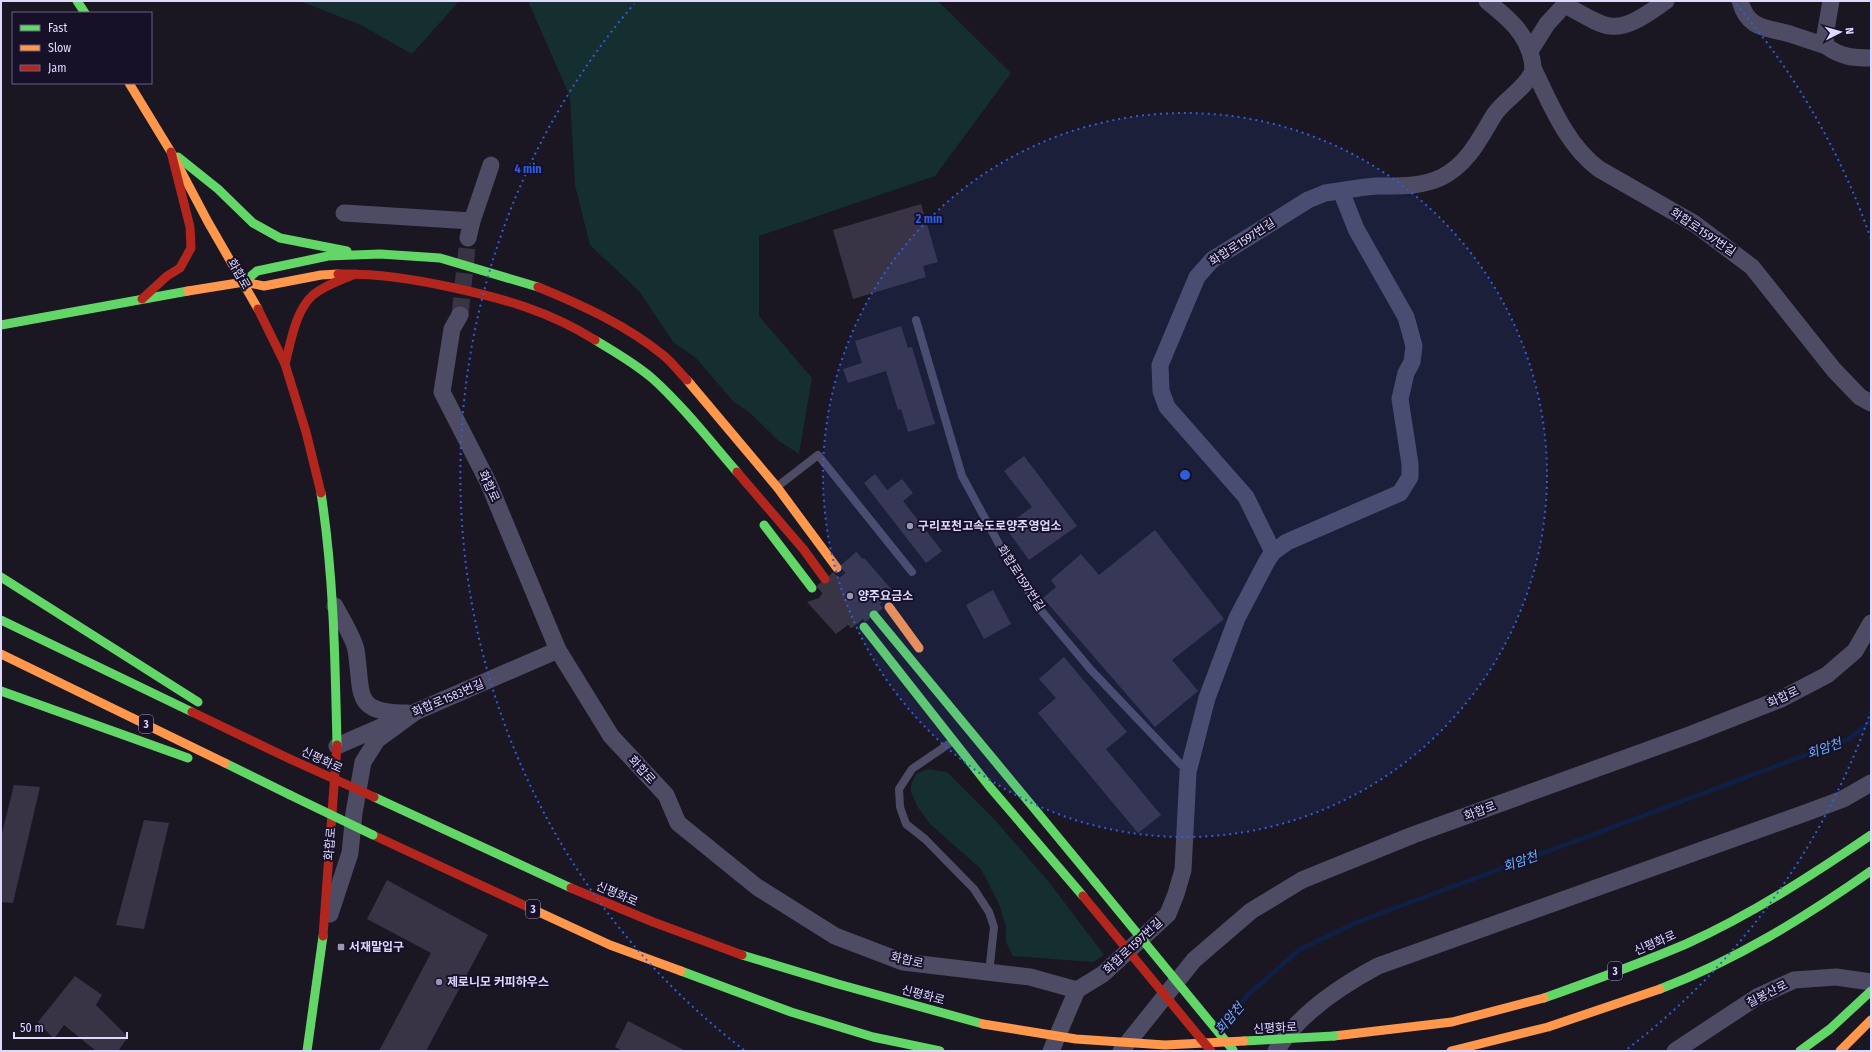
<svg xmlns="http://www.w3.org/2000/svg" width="1872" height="1052" viewBox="0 0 1872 1052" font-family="'Fira Sans Condensed','Noto Sans KR',sans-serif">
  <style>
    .green { fill: #152e30 }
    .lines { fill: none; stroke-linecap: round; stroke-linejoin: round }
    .stream { stroke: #0f2047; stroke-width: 4.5 }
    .building { fill: #383445 }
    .street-tunnel { stroke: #383444; stroke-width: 17; stroke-dasharray: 17 8; stroke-linecap: butt }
    .highway-tunnel { stroke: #383444; stroke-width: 22; stroke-dasharray: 22 11; stroke-linecap: butt }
    .lane { stroke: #4e4c64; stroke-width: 8 }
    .street { stroke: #4e4c64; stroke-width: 17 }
    .fast { stroke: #63d668; stroke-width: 9 }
    .slow { stroke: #ff974d; stroke-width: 9 }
    .jam { stroke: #b3261e; stroke-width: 9 }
    .fast-bridge { stroke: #63d668; stroke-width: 9 }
    .slow-bridge { stroke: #ff974d; stroke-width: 9 }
    .jam-bridge { stroke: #b3261e; stroke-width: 9 }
    .ring { fill: none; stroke: #305cdc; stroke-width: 2; stroke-dasharray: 2 4 }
    .poi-dot { fill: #9a95b1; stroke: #161129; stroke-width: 1.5 }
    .labels { text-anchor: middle; stroke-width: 4; stroke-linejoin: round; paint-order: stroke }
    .shield { fill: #161129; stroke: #a39dbe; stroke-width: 1 }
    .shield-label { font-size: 11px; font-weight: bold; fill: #dfd9fe }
    .street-label { font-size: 12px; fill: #dfd9fe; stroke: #161129 }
    .poi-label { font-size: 12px; font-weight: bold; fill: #dfd9fe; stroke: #161129; text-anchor: start }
    .water-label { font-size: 13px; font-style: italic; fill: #69b2fc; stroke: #161129 }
    .centre { fill: #305cdc; stroke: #161129; stroke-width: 2 }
    .ring-label { font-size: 12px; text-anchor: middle; font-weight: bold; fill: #305cdc; stroke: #161129; stroke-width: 4; stroke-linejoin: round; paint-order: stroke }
  </style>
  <rect width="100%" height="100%" fill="#1a1723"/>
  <!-- green -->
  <g class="green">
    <polygon points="300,1 459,1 412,54 361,25"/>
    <polygon points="528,1 938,1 1011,73 935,176 759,236 759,316 812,378 799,454 779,441 750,413 733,401 696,358 674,343 639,291 590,245 575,185 570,97"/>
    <polygon points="928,769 947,772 995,820 1049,882 1104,955 1093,962 1013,956 1006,942 1006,927 999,904 981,869 930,824 917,806 911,792 911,785 916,774"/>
  </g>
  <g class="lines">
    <!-- stream -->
    <polyline class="stream" points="1222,1027 1249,994 1299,950 1355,923 1849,739 1871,721"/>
  </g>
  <!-- building -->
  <g class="building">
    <polygon points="921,204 938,262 923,266 926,277 853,299 833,230"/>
    <polygon points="901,326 908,348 912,347 935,424 908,432 901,409 898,410 886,371 848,383 843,369 862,363 855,341"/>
    <polygon points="1024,456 1077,526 1029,560 1005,527 1032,507 1004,471"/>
    <polygon points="875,474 887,490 902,479 913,493 903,501 942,551 926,563 864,483"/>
    <polygon points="1155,530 1224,619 1172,660 1198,691 1155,727 1043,598 1056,587 1051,580 1081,554 1099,575"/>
    <polygon points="864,558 893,591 881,597 877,603 866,605 862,614 836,634 807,602 819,598 824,591 833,589 837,580 845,578 849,569"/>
    <polygon points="993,590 1011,624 984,639 966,605"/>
    <polygon points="1064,657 1127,732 1106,749 1161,815 1138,833 1038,713 1056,698 1039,679"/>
    <polygon points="14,785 40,787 13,903 1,902 1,837"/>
    <polygon points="144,820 169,823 144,929 116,925"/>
    <polygon points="387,880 488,935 426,1051 379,1051 431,953 367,919"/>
    <polygon points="75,976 102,995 96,1005 128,1037 118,1051 96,1051 64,1025 54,1039 38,1022"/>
    <polygon points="628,1021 686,1051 623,1051 615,1047"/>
  </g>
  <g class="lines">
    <!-- street-tunnel -->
    <polyline class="street-tunnel" points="460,315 468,238"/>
    <!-- highway-tunnel -->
    <g class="highway-tunnel">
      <polyline points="848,559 889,607"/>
      <polyline points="843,575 874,615"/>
      <polyline points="825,579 864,627"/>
    </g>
    <!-- lane -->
    <g class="lane">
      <polyline points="916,320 962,476 1006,557 1039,608 1091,670 1188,772"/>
      <polyline points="778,486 818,455 912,572"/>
      <polyline points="953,741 912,769 899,789 900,807 906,824 925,839 974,889 989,912 994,927 989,973"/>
    </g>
    <!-- street -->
    <g class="street">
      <path d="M1740,1c8,29 26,26 50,33 12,4 24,8 36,12"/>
      <path d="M1831,1l-6,34 1,11c15,11 27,12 45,12"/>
      <path d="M1565,5c12,6 33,20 45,21 19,3 41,-15 56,-25"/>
      <polyline points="1530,51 1547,24 1568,1"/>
      <path d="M1533,68c18,37 33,76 66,101l96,55 57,43 82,103 26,27 11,6"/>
      <polyline points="344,213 472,221"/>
      <polyline points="468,238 472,221 491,165"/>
      <polyline points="460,315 452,329 442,392 488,482 558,650 611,736 666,795 678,823 757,887 835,936 903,962 1030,977 1077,990"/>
      <path d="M1273,552l-27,-55 -79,-90 -6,-16 -1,-26 37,-88 15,-17 96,-60 17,-7c17,-2 35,-6 52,-7 22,0 45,1 65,-9 26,-13 38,-39 52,-62 10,-15 28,-24 37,-40 3,-5 2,-10 1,-15 -5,-27 -25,-43 -45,-59"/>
      <path d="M335,606c6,12 19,32 21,44 7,44 -4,63 51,63"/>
      <polyline points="337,746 558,650"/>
      <polyline points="330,914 350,853 354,813 363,762 377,740 414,713"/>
      <polyline points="1077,990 1103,974 1168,914 1176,894 1183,870 1188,772 1207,698 1237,618 1267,561 1273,552 1287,542 1400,493 1410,477 1410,464 1400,399 1406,373 1412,362 1414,346 1406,317 1356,229 1341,191"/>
      <polyline points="1051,1051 1077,990"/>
      <polyline points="1121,1051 1194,960 1251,911 1302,880 1413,835 1692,734 1781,699 1827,675 1855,651 1871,623"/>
      <path d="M1276,1051c6,-9 13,-19 21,-27 23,-24 51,-42 81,-58l430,-154 35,-13 28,-16"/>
      <polyline points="1675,1051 1757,997 1794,980 1836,977 1871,982"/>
    </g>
    <!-- fast -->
    <g class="fast">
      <polyline points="77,1 85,13"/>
      <polyline points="178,157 218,189 253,223 280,238 347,251"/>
      <polyline points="244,282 257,271 328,256 380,254 440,258 538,287"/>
      <polyline points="1,325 188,291"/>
      <path d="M595,340c20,12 41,24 58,39 31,28 57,62 84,93"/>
      <path d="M321,493c13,84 14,167 16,252"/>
      <polyline points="764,525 812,588"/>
      <polyline points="1,577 198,702"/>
      <polyline points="874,615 1095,882"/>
      <polyline points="1,620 192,712"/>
      <polyline points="864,627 989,786 1083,896"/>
      <polyline points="1,691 188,758"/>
      <polyline points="225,763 290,795"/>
      <polyline points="374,797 571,888"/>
      <polyline points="742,955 838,984 983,1024"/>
      <polyline points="681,971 791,1012 873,1037 940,1051"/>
      <path d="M1660,989c76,-29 144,-71 211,-118"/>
      <path d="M1544,998c48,-17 95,-34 142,-54 65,-29 126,-69 185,-109"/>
      <polyline points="307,1051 323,936"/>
      <polyline points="1800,1051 1830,1029 1871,991"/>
    </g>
    <!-- slow -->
    <g class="slow">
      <polyline points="129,83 171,152 208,222 258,309"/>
      <polyline points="188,291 244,282 264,286 321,275 338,274"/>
      <polyline points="687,380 777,487 837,568"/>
      <polyline points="889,607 919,648"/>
      <polyline points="1,654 225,763"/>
      <polyline points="530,908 610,945 681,971"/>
      <polyline points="1334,1036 1452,1022 1544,998"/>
      <polyline points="1451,1051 1548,1027 1660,989"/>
      <polyline points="1840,1051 1871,1020"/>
    </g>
    <!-- jam -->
    <g class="jam">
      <path d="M338,274c38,-1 76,5 112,13 52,11 99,24 145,53"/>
      <path d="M538,287c44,18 88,38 125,68 9,7 16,17 24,25"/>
      <polyline points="142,299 167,276 180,268 191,248 190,227 171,152"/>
      <polyline points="258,309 285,364 306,432 321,493"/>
      <path d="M285,364c6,-22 10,-53 28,-69 12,-10 28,-15 42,-21"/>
      <polyline points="737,472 804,550 825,579"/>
      <polyline points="192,712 290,759"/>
      <polyline points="373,835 530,908"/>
      <polyline points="571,888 653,922 742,955"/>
      <polyline points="323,936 337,745"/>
    </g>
    <!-- fast-bridge -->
    <g class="fast-bridge">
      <polyline points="290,795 373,835"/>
      <polyline points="1095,882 1233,1050"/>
      <polyline points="1244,1041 1334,1036"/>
    </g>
    <!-- slow-bridge -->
    <polyline class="slow-bridge" points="983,1024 1076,1039 1165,1045 1244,1041"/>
    <!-- jam-bridge -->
    <g class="jam-bridge">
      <polyline points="290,759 374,797"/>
      <polyline points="1083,896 1211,1051"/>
    </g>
  </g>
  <!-- distance rings -->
  <circle cx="1185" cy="475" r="362" fill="#305cdc" fill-opacity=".12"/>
  <g class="ring">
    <circle cx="1185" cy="475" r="362"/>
    <path d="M1871 711A725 725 0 0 1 1626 1050M744 1050A725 725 0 0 1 634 4M1736 4A725 725 0 0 1 1871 239"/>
  </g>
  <!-- markers -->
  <g class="poi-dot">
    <circle cx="910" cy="526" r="4"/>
    <circle cx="850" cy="596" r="4"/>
    <rect x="337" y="943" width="8" height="8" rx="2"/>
    <circle cx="439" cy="982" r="4"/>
  </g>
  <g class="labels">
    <!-- shield labels -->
    <g class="shield">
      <rect x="139" y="715" width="14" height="18" rx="3"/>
      <rect x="526" y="900" width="14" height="18" rx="3"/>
      <rect x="1608" y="962" width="14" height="18" rx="3"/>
    </g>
    <g class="shield-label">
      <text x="146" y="728">3</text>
      <text x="533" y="913">3</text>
      <text x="1615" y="975">3</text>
    </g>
    <!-- street labels -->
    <g class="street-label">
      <text transform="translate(1703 232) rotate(34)" y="4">화합로1597번길</text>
      <text transform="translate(1242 242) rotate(-33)" y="4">화합로1597번길</text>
      <text transform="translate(239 274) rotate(60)" y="4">화합로</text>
      <text transform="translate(489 486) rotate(65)" y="4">화합로</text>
      <text transform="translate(1021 578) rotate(57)" y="4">화합로1597번길</text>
      <text transform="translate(1783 697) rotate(-25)" y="4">화합로</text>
      <text transform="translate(448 698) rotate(-23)" y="4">화합로1583번길</text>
      <text transform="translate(322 760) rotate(25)" y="4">신평화로</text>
      <text transform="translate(642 770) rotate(47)" y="4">화합로</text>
      <text transform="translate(1480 811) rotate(-20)" y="4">화합로</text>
      <text transform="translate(330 844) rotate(-86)" y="4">화합로</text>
      <text transform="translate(617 894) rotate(23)" y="4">신평화로</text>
      <text transform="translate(1655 943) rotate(-23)" y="4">신평화로</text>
      <text transform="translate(1133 946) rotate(-43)" y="4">화합로1597번길</text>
      <text transform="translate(907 960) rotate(13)" y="4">화합로</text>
      <text transform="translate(1767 994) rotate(-27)" y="4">칠봉산로</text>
      <text transform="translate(923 995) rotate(15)" y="4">신평화로</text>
      <text transform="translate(1275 1028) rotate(-3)" y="4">신평화로</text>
    </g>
    <!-- poi labels -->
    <g class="poi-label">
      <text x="918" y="530">구리포천고속도로양주영업소</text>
      <text x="858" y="600">양주요금소</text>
      <text x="349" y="951">서재말입구</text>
      <text x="447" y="986">제로니모 커피하우스</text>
    </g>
    <!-- water labels -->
    <g class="water-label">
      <text transform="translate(1824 748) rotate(-20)" y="5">회암천</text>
      <text transform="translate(1520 861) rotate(-20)" y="5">회암천</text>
      <text transform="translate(1229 1018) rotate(-50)" y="5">회암천</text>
    </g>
  </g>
  <circle cx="1185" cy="475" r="6" class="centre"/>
  <g class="ring-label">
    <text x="528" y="173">4 min</text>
    <text x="929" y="223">2 min</text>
  </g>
  <!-- border -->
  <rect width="1872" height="1052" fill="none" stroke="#dfd9fe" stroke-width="4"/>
  <!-- legend -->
  <rect x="12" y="12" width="140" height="72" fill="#161129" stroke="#66617e"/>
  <rect x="20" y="25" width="20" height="6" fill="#63d668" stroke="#66617e"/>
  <text x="48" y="32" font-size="12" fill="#dfd9fe">Fast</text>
  <rect x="20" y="45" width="20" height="6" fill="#ff974d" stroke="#66617e"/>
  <text x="48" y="52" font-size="12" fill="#dfd9fe">Slow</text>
  <rect x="20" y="65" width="20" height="6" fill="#b3261e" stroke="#66617e"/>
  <text x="48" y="72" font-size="12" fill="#dfd9fe">Jam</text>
  <!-- north arrow -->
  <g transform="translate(1840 32) rotate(84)" stroke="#161129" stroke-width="3" paint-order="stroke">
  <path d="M0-3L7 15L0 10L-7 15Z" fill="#dfd9fe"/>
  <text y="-6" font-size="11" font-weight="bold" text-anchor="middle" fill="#dfd9fe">N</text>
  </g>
  <!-- scale -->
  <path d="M14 1032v6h113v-6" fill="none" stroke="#dfd9fe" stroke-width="2"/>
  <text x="20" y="1032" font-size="12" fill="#dfd9fe" stroke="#161129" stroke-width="3" paint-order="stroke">50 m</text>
</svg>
